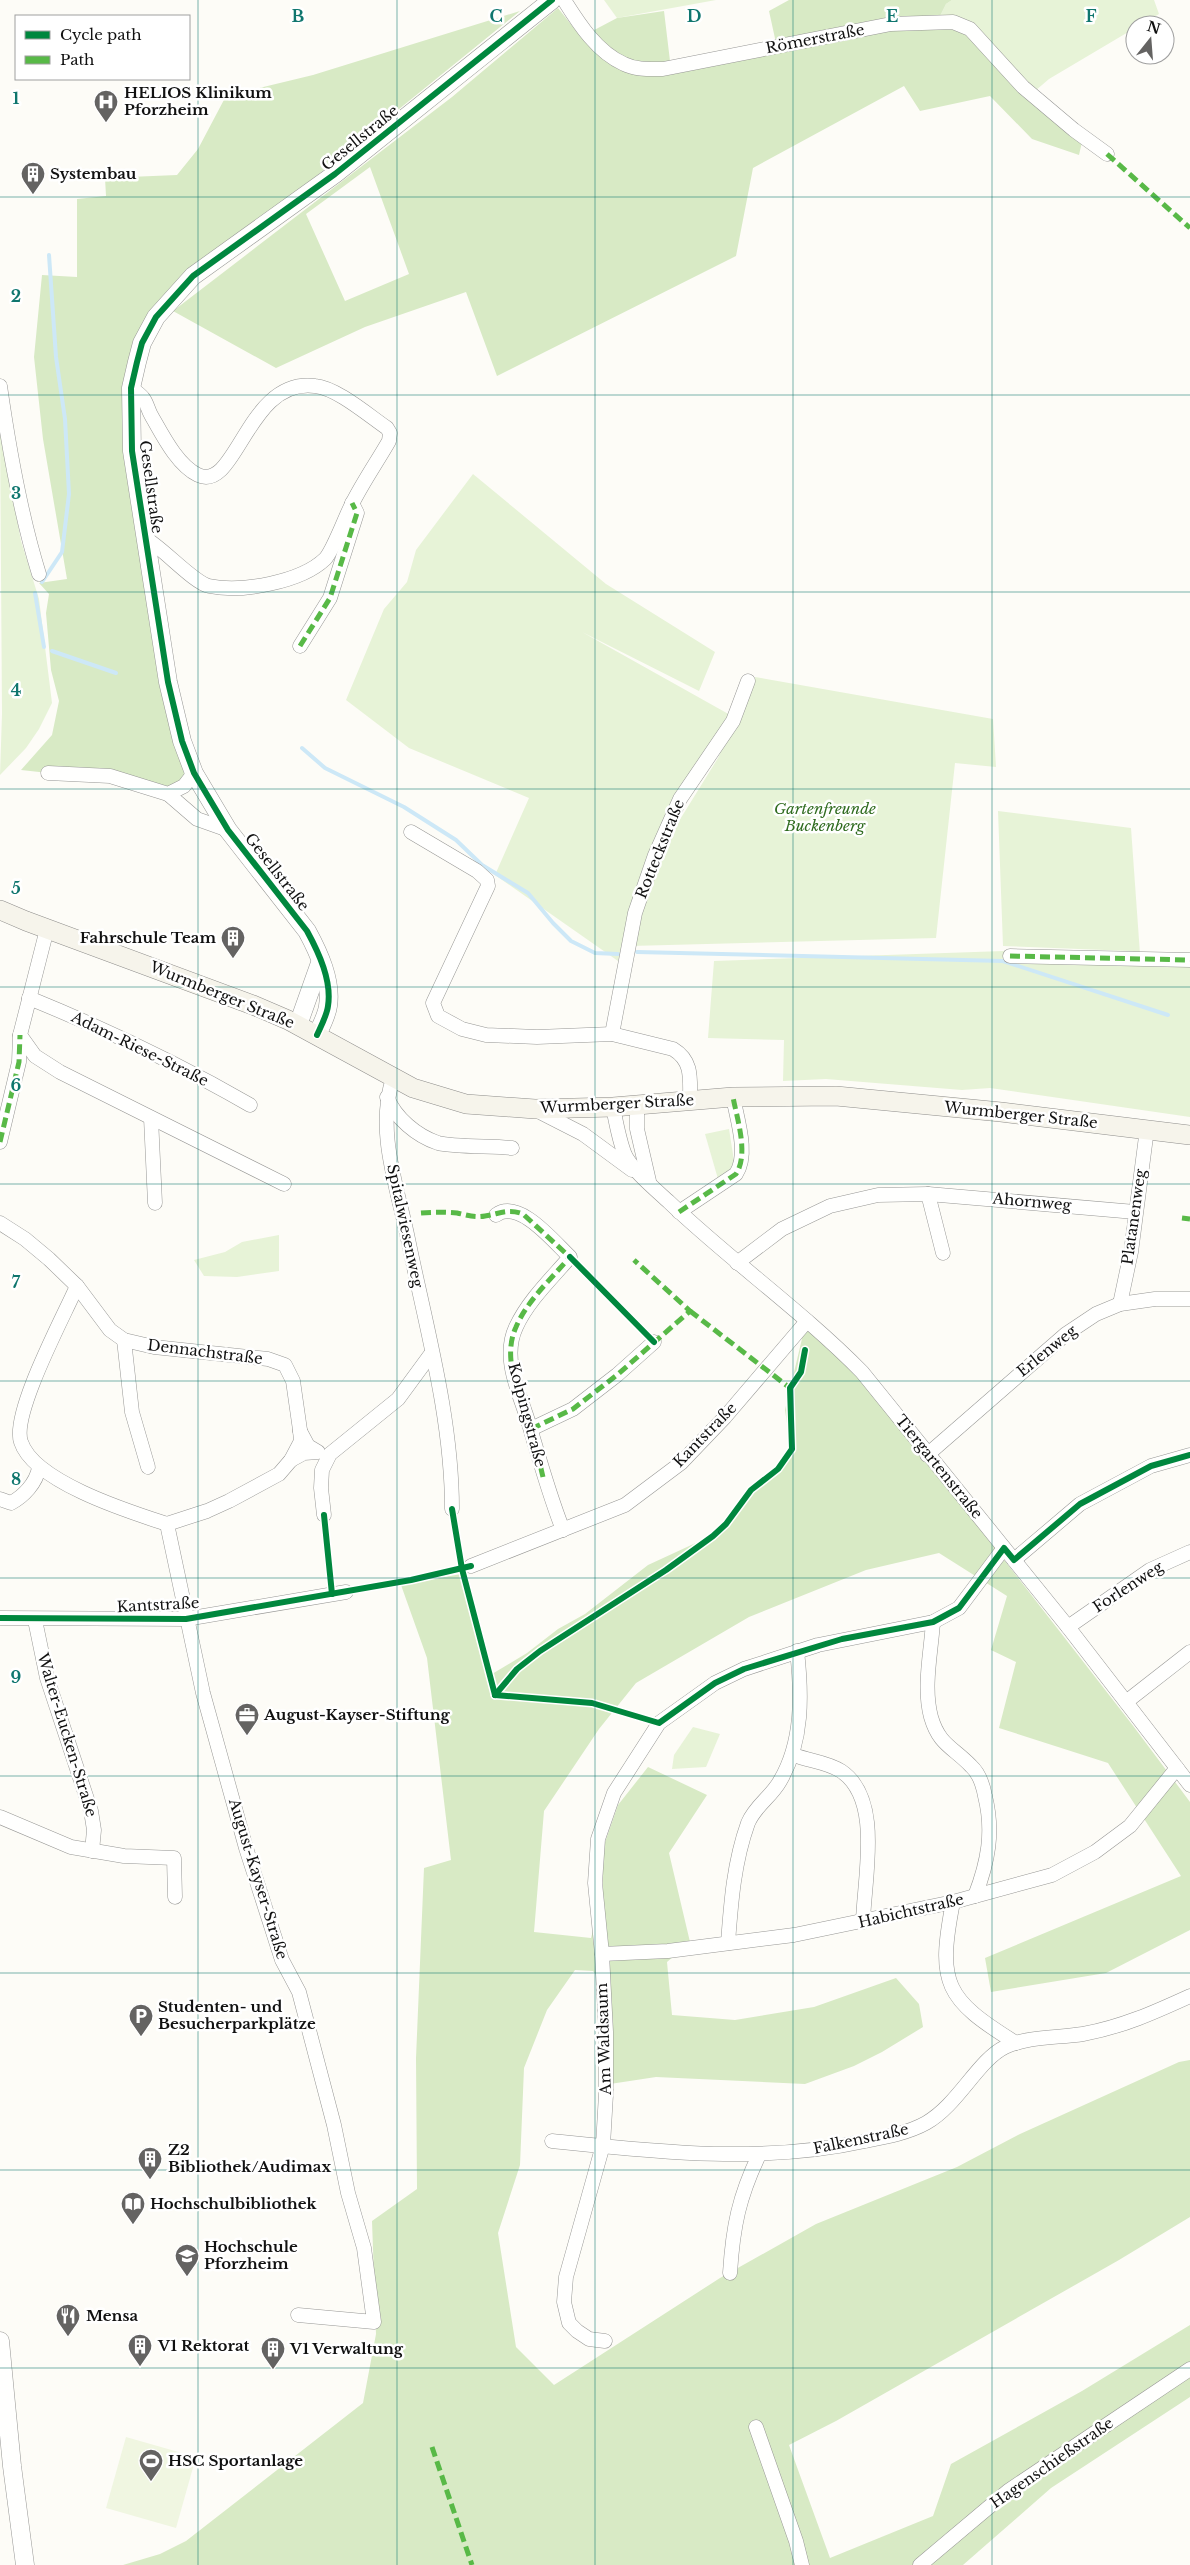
<svg xmlns="http://www.w3.org/2000/svg" width="1190" height="2565" viewBox="0 0 1190 2565" font-family="'Libre Baskerville',serif">
  <style>
    .green { fill: #e7f3d7 }
    .forest { fill: #d8eac5; fill-rule: evenodd }
    .pitch { fill: #f0f6e1 }
    .lines { fill: none; stroke-linecap: round; stroke-linejoin: round }
    .stream { stroke: #cde8f7; stroke-width: 4 }
    .minor-casing { stroke: #979795; stroke-width: 15 }
    .tertiary-casing { stroke: #979795; stroke-width: 19 }
    .secondary-casing { stroke: #8e8d8b; stroke-width: 20 }
    .minor { stroke: #fffffe; stroke-width: 14 }
    .tertiary { stroke: #fffffe; stroke-width: 18 }
    .secondary { stroke: #f6f4eb; stroke-width: 19 }
    .quiet { stroke: #58b947; stroke-width: 5; stroke-dasharray: 10 5; stroke-linecap: butt }
    .cycleway-casing { stroke: #fff; stroke-width: 9 }
    .cycleway { stroke: #00873e; stroke-width: 6 }
    .grid { fill: none; stroke: #0f766e; stroke-width: 1; stroke-opacity: 0.55 }
    .labels { text-anchor: middle; stroke-width: 5; stroke-linejoin: round; paint-order: stroke }
    .street-label { font-size: 15px; fill: #111; stroke: #fff }
    .poi-label { font-size: 15px; font-weight: bold; fill: #111; stroke: #fff; text-anchor: start }
    .park-label { font-size: 15px; font-style: italic; fill: #2f6b1f; stroke: #fff }
    .grid-label { font-size: 16px; text-anchor: middle; font-weight: bold; fill: #0f766e; stroke: #fff; stroke-width: 5; stroke-linejoin: round; paint-order: stroke }
  </style>
  <rect width="100%" height="100%" fill="#fdfcf7"/>
  <!-- green -->
  <g class="green">
    <polygon points="604,0 716,0 617,18"/>
    <polygon points="952,0 1154,0 1159,14 1141,25 1135,25 1135,28 1049,79 1035,91 939,18 946,4"/>
    <polygon points="0,427 21,541 39,599 52,703 39,729 26,748 0,775 2,714"/>
    <polygon points="473,474 606,584 715,652 699,691 582,632 732,716 636,891 618,961 495,875 529,798 409,748 346,700 384,609 407,582 416,550"/>
    <polygon points="755,677 993,719 996,767 955,763 936,938 630,946 671,834 718,758"/>
    <polygon points="998,811 1131,828 1140,954 1130,951 1003,946"/>
    <polygon points="1004,951 1190,959 1190,1117 990,1088 962,1090 826,1079 783,1081 784,1040 708,1038 714,961"/>
    <polygon points="729,1129 735,1167 718,1179 705,1134"/>
    <polygon points="279,1235 279,1271 237,1277 204,1276 194,1260 225,1252 242,1242"/>
    <polygon points="693,1727 720,1734 706,1767 672,1769 674,1755"/>
  </g>
  <!-- forest -->
  <g class="forest">
    <path d="M789,0h163l-6,4 -7,14 28,16 115,108 -3,13 -47,-16 -42,-43 -70,15 -16,-25 -151,82 -17,88 -239,120 -31,-84 -101,35 -89,41 -103,-57 279,-214 106,-89 23,29 36,-19 47,-7 6,50 106,-18 -7,-32zM370,167l39,107 -64,27 -39,-87z"/>
    <polygon points="520,11 298,191 145,320 124,408 188,771 176,787 21,770 52,735 59,701 51,670 46,613 49,594 39,583 67,579 43,439 34,357 42,275 77,277 77,199 106,196 105,178 177,175 198,149 226,96 313,75"/>
    <polygon points="806,1322 861,1376 1134,1727 1190,1802 1190,1930 1106,1973 991,1992 985,1958 1181,1876 1108,1763 999,1728 1016,1662 991,1650 1007,1596 939,1553 866,1570 749,1617 636,1683 599,1729 544,1811 534,1932 591,1938 603,1895 603,1848 618,1805 648,1767 707,1795 669,1853 690,1942 667,1962 672,2015 735,2020 814,2007 896,1978 919,2004 923,2027 882,2052 854,2066 805,2084 656,2077 610,2084 607,1988 593,1971 575,1970 547,2010 524,2068 520,2165 498,2233 516,2347 554,2385 720,2278 816,2224 957,2167 1020,2134 1179,2062 1190,2060 1190,2217 1119,2260 836,2421 789,2445 830,2558 933,2516 951,2464 1082,2391 1190,2325 1190,2397 1051,2488 963,2565 123,2565 160,2554 186,2541 363,2403 376,2334 372,2221 417,2189 416,2058 424,1868 451,1860 427,1658 401,1585 461,1574 492,1674 527,1653 558,1629 585,1614 648,1565 726,1529 756,1489 791,1450 785,1410"/>
  </g>
  <!-- pitch -->
  <polygon class="pitch" points="126,2437 196,2457 176,2528 106,2508"/>
  <g class="lines">
    <!-- stream -->
    <g class="stream">
      <polyline points="42,582 62,552 69,494 65,419 56,357 49,255"/>
      <polyline points="35,593 44,647"/>
      <polyline points="52,651 116,673"/>
      <polyline points="302,748 325,768 404,807 456,840 482,865 528,893 553,923 571,941 595,953 618,954"/>
      <polyline points="637,952 1003,961 1168,1015"/>
    </g>
    <defs>
      <g id="minor">
        <path d="M564,0c15,24 33,52 60,64 12,6 26,5 39,5l228,-45 62,-2 17,7 53,58 51,43 33,24"/>
        <path d="M0,386c9,63 20,127 39,188"/>
        <path d="M131,388c4,3 9,6 12,10 4,5 5,12 8,17 11,19 26,50 47,60 39,18 49,-98 117,-89 22,2 53,29 72,42l3,5 -1,8c-12,21 -26,41 -37,63 -6,11 -19,47 -27,55 -24,23 -84,34 -116,27 -15,-3 -46,-38 -64,-48"/>
        <polyline points="300,646 330,598 357,513 352,503"/>
        <polyline points="48,773 110,776 168,794 184,786 194,773"/>
        <polyline points="168,794 197,819 228,830"/>
        <path d="M411,832l66,39 10,9 1,6 -55,117 5,13 24,13 24,6 51,2 75,-3 61,15c20,12 17,30 17,51"/>
        <polyline points="47,929 20,1035 35,1056 60,1072 284,1184"/>
        <polyline points="1010,956 1190,960"/>
        <path d="M29,998c76,31 150,66 221,107"/>
        <polyline points="612,1034 635,913 655,855 680,799 733,721 748,681"/>
        <path d="M393,1078c-17,54 4,107 15,161 18,88 44,179 44,270"/>
        <path d="M387,1097c8,21 30,39 51,46 15,4 56,3 74,5"/>
        <polyline points="637,1104 637,1129 649,1181"/>
        <path d="M613,1107c3,15 6,33 12,48 7,15 31,35 44,47 62,59 133,109 193,170l206,255 122,158"/>
        <polyline points="536,1110 583,1134 632,1170"/>
        <polyline points="151,1118 155,1203"/>
        <polyline points="0,1142 19,1062 20,1035"/>
        <polyline points="928,1194 943,1253"/>
        <path d="M679,1212l57,-38c13,-20 1,-55 -3,-77"/>
        <path d="M496,1215c23,-17 58,27 74,42 -19,22 -42,44 -54,70 -16,34 7,72 15,104 10,34 19,66 32,99"/>
        <polyline points="0,1223 25,1239 49,1259 77,1286 110,1330 124,1340 154,1347 268,1359 285,1365 293,1381 300,1430 301,1441 291,1460 279,1474 229,1501 207,1511 167,1524"/>
        <polyline points="737,1263 782,1229 830,1206 878,1195 928,1194 1135,1212"/>
        <path d="M77,1286c-13,30 -66,128 -56,156 13,40 109,70 146,82l36,169 43,155 36,112 17,32 35,133 14,68 16,55 10,74 -76,-7"/>
        <polyline points="1120,1304 1131,1252 1147,1129"/>
        <polyline points="124,1340 132,1412 148,1467"/>
        <polyline points="531,1429 573,1409 617,1375 654,1342"/>
        <polyline points="927,1455 1066,1334 1096,1314 1120,1304 1155,1299 1190,1299"/>
        <polyline points="291,1460 304,1453 318,1452 308,1446 300,1431"/>
        <path d="M0,1499l11,4c13,-7 25,-20 28,-35"/>
        <polyline points="324,1515 321,1488 322,1470 330,1454 398,1399 431,1354"/>
        <polyline points="1014,1560 1080,1504 1151,1466 1190,1455"/>
        <polyline points="471,1566 625,1505 681,1463 725,1417 807,1321"/>
        <polyline points="0,1618 186,1619 346,1592"/>
        <polyline points="35,1620 47,1678 91,1811 94,1830 92,1851"/>
        <path d="M933,1622c-2,31 -10,65 -2,95 8,28 22,30 40,49 9,8 12,19 14,30 9,36 3,66 -10,100"/>
        <polyline points="1068,1627 1150,1570 1190,1552"/>
        <polyline points="1126,1702 1190,1652"/>
        <path d="M794,1755c15,6 33,7 47,16 42,28 23,107 22,151"/>
        <polyline points="0,1817 71,1847 124,1856 174,1858 175,1897"/>
        <path d="M953,1902c-16,82 -8,97 63,141"/>
        <path d="M728,1943c3,-41 6,-81 20,-120 7,-17 23,-26 32,-42 23,-39 22,-86 17,-130"/>
        <polyline points="602,1954 668,1951 794,1935 953,1902 1052,1875 1095,1852 1130,1826 1177,1768"/>
        <path d="M552,2141c105,11 209,23 313,0 21,-4 43,-8 61,-18 32,-18 52,-63 79,-76 23,-11 53,-9 78,-13 39,-7 72,-22 107,-38"/>
        <path d="M730,2273c3,-47 9,-76 29,-118"/>
        <polyline points="605,2341 589,2339 577,2331 569,2323 564,2302 566,2277 603,2145 606,2094 606,2032 602,1954 595,1883 598,1839 614,1793 659,1723 715,1683 744,1669 818,1645 933,1622 959,1608 1004,1548"/>
        <polyline points="756,2427 796,2541 802,2565"/>
        <polyline points="920,2565 1008,2491 1190,2369"/>
      </g>
      <g id="tertiary">
        <polyline points="298,1025 320,963"/>
        <path d="M317,1035c4,-9 10,-20 11,-29 4,-25 -9,-53 -21,-75l-79,-101 -34,-57 -12,-32 -14,-59 -36,-231 -1,-63 6,-26 5,-19 14,-26 37,-41 142,-102 217,-174"/>
        <polyline points="0,2341 12,2466 25,2565"/>
      </g>
      <polyline id="secondary" points="0,910 26,921 253,1005 288,1020 413,1088 466,1104 535,1109 613,1107 733,1097 836,1096 1001,1112 1190,1135"/>
    </defs>
    <!-- minor casing -->
    <use href="#minor" class="minor-casing"/>
    <!-- tertiary casing -->
    <use href="#tertiary" class="tertiary-casing"/>
    <!-- secondary casing -->
    <use href="#secondary" class="secondary-casing"/>
    <!-- minor -->
    <use href="#minor" class="minor"/>
    <!-- tertiary -->
    <use href="#tertiary" class="tertiary"/>
    <!-- secondary -->
    <use href="#secondary" class="secondary"/>
    <!-- quiet -->
    <g class="quiet">
      <polyline points="1107,154 1190,228"/>
      <polyline points="300,646 330,598 357,513 352,503"/>
      <polyline points="1010,956 1190,960"/>
      <polyline points="0,1142 19,1062 20,1035"/>
      <path d="M679,1212l57,-38c13,-20 1,-55 -3,-77"/>
      <path d="M421,1213c12,-1 24,-1 36,0 10,2 17,5 28,3 14,-2 23,-8 38,-2l50,46"/>
      <polyline points="1182,1218 1190,1219"/>
      <polyline points="690,1311 790,1388"/>
      <polyline points="531,1429 573,1409 617,1375 690,1311 634,1260"/>
      <path d="M543,1477c-4,-16 -7,-33 -12,-49 -10,-30 -30,-68 -15,-101 11,-26 35,-48 54,-70"/>
      <polyline points="432,2447 472,2565"/>
    </g>
    <defs>
      <g id="cycleway">
        <path d="M317,1035c4,-9 10,-20 11,-29 4,-25 -9,-53 -21,-75l-79,-101 -34,-57 -12,-32 -14,-59 -36,-231 -1,-63 6,-26 5,-19 14,-26 37,-41 142,-102 217,-174"/>
        <polyline points="570,1257 654,1342"/>
        <polyline points="452,1509 462,1569 495,1695"/>
        <polyline points="324,1515 332,1594"/>
        <polyline points="0,1618 186,1619 411,1580 471,1566"/>
        <polyline points="495,1695 592,1703 659,1723 715,1683 744,1669 842,1639 933,1622 959,1608 1004,1548 1014,1560 1080,1504 1151,1466 1190,1455"/>
        <polyline points="495,1695 517,1669 540,1651 666,1570 713,1536 726,1524 751,1490 778,1469 792,1449 790,1388 801,1372 805,1350"/>
      </g>
    </defs>
    <!-- cycleway casing -->
    <use href="#cycleway" class="cycleway-casing"/>
    <!-- cycleway -->
    <use href="#cycleway" class="cycleway"/>
  </g>
  <!-- grid -->
  <path class="grid" d="M198,0v2565M397,0v2565M595,0v2565M793,0v2565M992,0v2565M0,197h1190M0,395h1190M0,592h1190M0,789h1190M0,987h1190M0,1184h1190M0,1381h1190M0,1578h1190M0,1776h1190M0,1973h1190M0,2170h1190M0,2368h1190"/>
  <!-- icons -->
  <defs>
    <symbol id="hospital-pin" viewBox="-11 -11 22 30"><path d="M0 17L-7.5 6A9.5 9.5 0 1 1 7.5 6Z" fill="#646362" stroke="#fff"/><path d="M-5-5h3v3.5h4V-5h3V5h-3V1.5h-4V5h-3Z" fill="#fff"/></symbol>
    <symbol id="building-pin" viewBox="-11 -11 22 30"><path d="M0 17L-7.5 6A9.5 9.5 0 1 1 7.5 6Z" fill="#646362" stroke="#fff"/><path d="M-4-6H4V6H1V3H-1V6H-4ZM-2.5-4.3h1.7v1.8h-1.7ZM.8-4.3h1.7v1.8H.8ZM-2.5-1h1.7V.8h-1.7ZM.8-1h1.7V.8H.8Z" fill="#fff"/></symbol>
    <symbol id="office-pin" viewBox="-11 -11 22 30"><path d="M0 17L-7.5 6A9.5 9.5 0 1 1 7.5 6Z" fill="#646362" stroke="#fff"/><path d="M-6-3h4V-5.5h4V-3h4V5H-6ZM-1-4.5V-3h2v-1.5ZM-6 0V1H6V0Z" fill="#fff"/></symbol>
    <symbol id="parking-pin" viewBox="-11 -11 22 30"><path d="M0 17L-7.5 6A9.5 9.5 0 1 1 7.5 6Z" fill="#646362" stroke="#fff"/><path d="M-3.5-5.5H1a3.5 3.5 0 0 1 0 7H-1V5.5H-3.5ZM-1-3.4V-.6H.8a1.4 1.4 0 0 0 0-2.8Z" fill="#fff"/></symbol>
    <symbol id="library-pin" viewBox="-11 -11 22 30"><path d="M0 17L-7.5 6A9.5 9.5 0 1 1 7.5 6Z" fill="#646362" stroke="#fff"/><path d="M-6-4Q-3-5.5-.7-3.5V5Q-3 3-6 4ZM6-4Q3-5.5 .7-3.5V5Q3 3 6 4Z" fill="#fff"/></symbol>
    <symbol id="university-pin" viewBox="-11 -11 22 30"><path d="M0 17L-7.5 6A9.5 9.5 0 1 1 7.5 6Z" fill="#646362" stroke="#fff"/><path d="M0-5L7-2L0 1L-7-2ZM-4 1L0 2.5L4 1V4Q0 6-4 4Z" fill="#fff"/></symbol>
    <symbol id="restaurant-pin" viewBox="-11 -11 22 30"><path d="M0 17L-7.5 6A9.5 9.5 0 1 1 7.5 6Z" fill="#646362" stroke="#fff"/><path d="M-5-6h1v4h1v-4h1v4h1v-4h1v5L-1.5 .5V6h-2V.5L-5-1ZM5-6V6H3V1.5H1.5Q1.5-4 5-6Z" fill="#fff"/></symbol>
    <symbol id="stadium-pin" viewBox="-11 -11 22 30"><path d="M0 17L-7.5 6A9.5 9.5 0 1 1 7.5 6Z" fill="#646362" stroke="#fff"/><path d="M0-5a6.5 5 0 1 0 0 10a6.5 5 0 1 0 0-10ZM-3.5-1.8h7v3.6h-7Z" fill="#fff"/></symbol>
  </defs>
  <g fill-rule="evenodd">
    <use href="#hospital-pin" x="92" y="88" width="28" height="38"/>
    <use href="#building-pin" x="19" y="160" width="28" height="38"/>
    <use href="#building-pin" x="219" y="924" width="28" height="38"/>
    <use href="#office-pin" x="233" y="1701" width="28" height="38"/>
    <use href="#parking-pin" x="127" y="2002" width="28" height="38"/>
    <use href="#building-pin" x="136" y="2145" width="28" height="38"/>
    <use href="#library-pin" x="119" y="2190" width="28" height="38"/>
    <use href="#university-pin" x="173" y="2242" width="28" height="38"/>
    <use href="#restaurant-pin" x="54" y="2302" width="28" height="38"/>
    <use href="#building-pin" x="126" y="2332" width="28" height="38"/>
    <use href="#building-pin" x="259" y="2335" width="28" height="38"/>
    <use href="#stadium-pin" x="137" y="2447" width="28" height="38"/>
  </g>
  <g class="labels">
    <!-- street labels -->
    <g class="street-label">
      <text transform="translate(815 39) rotate(-11)" y="5">Römerstraße</text>
      <text transform="translate(360 138) rotate(-39)" y="5">Gesellstraße</text>
      <text transform="translate(151 487) rotate(82)" y="5">Gesellstraße</text>
      <text transform="translate(660 849) rotate(-68)" y="5">Rotteckstraße</text>
      <text transform="translate(277 872) rotate(52)" y="5">Gesellstraße</text>
      <text transform="translate(222 995) rotate(22)" y="5">Wurmberger Straße</text>
      <text transform="translate(140 1049) rotate(26)" y="5">Adam-Riese-Straße</text>
      <text transform="translate(617 1104) rotate(-3)" y="5">Wurmberger Straße</text>
      <text transform="translate(1021 1115) rotate(6)" y="5">Wurmberger Straße</text>
      <text transform="translate(1032 1202) rotate(5)" y="5">Ahornweg</text>
      <text transform="translate(1134 1217) rotate(-82)" y="5">Platanenweg</text>
      <text transform="translate(405 1226) rotate(78)" y="5">Spitalwiesenweg</text>
      <text transform="translate(1047 1351) rotate(-39)" y="5">Erlenweg</text>
      <text transform="translate(205 1352) rotate(7)" y="5">Dennachstraße</text>
      <text transform="translate(527 1415) rotate(75)" y="5">Kolpingstraße</text>
      <text transform="translate(705 1435) rotate(-46)" y="5">Kantstraße</text>
      <text transform="translate(939 1467) rotate(51)" y="5">Tiergartenstraße</text>
      <text transform="translate(1128 1587) rotate(-33)" y="5">Forlenweg</text>
      <text transform="translate(158 1605) rotate(-3)" y="5">Kantstraße</text>
      <text transform="translate(67 1735) rotate(73)" y="5">Walter-Eucken-Straße</text>
      <text transform="translate(258 1879) rotate(73)" y="5">August-Kayser-Straße</text>
      <text transform="translate(911 1911) rotate(-13)" y="5">Habichtstraße</text>
      <text transform="translate(604 2039) rotate(-92)" y="5">Am Waldsaum</text>
      <text transform="translate(861 2139) rotate(-12)" y="5">Falkenstraße</text>
      <text transform="translate(1052 2463) rotate(-35)" y="5">Hagenschießstraße</text>
    </g>
    <!-- poi labels -->
    <g class="poi-label">
      <text x="124" y="98">HELIOS Klinikum<tspan x="124" dy="17">Pforzheim</tspan></text>
      <text x="50" y="179">Systembau</text>
      <text x="216" y="943" text-anchor="end">Fahrschule Team</text>
      <text x="264" y="1720">August-Kayser-Stiftung</text>
      <text x="158" y="2012">Studenten- und<tspan x="158" dy="17">Besucherparkplätze</tspan></text>
      <text x="168" y="2155">Z2<tspan x="168" dy="17">Bibliothek/Audimax</tspan></text>
      <text x="150" y="2209">Hochschulbibliothek</text>
      <text x="204" y="2252">Hochschule<tspan x="204" dy="17">Pforzheim</tspan></text>
      <text x="86" y="2321">Mensa</text>
      <text x="158" y="2351">V1 Rektorat</text>
      <text x="290" y="2354">V1 Verwaltung</text>
      <text x="168" y="2466">HSC Sportanlage</text>
    </g>
    <!-- park labels -->
    <g class="park-label">
      <text x="825" y="814">Gartenfreunde<tspan x="825" dy="17">Buckenberg</tspan></text>
    </g>
  </g>
  <g class="grid-label">
    <text x="298" y="22">B</text>
    <text x="496" y="22">C</text>
    <text x="694" y="22">D</text>
    <text x="892" y="22">E</text>
    <text x="1091" y="22">F</text>
    <text x="16" y="104">1</text>
    <text x="16" y="302">2</text>
    <text x="16" y="499">3</text>
    <text x="16" y="696">4</text>
    <text x="16" y="894">5</text>
    <text x="16" y="1091">6</text>
    <text x="16" y="1288">7</text>
    <text x="16" y="1485">8</text>
    <text x="16" y="1683">9</text>
  </g>
  <!-- legend -->
  <rect x="15" y="15" width="175" height="65" fill="#ffffff" stroke="#a0a0a0"/>
  <rect x="25" y="31" width="25" height="8" fill="#00873e" stroke="#a0a0a0"/>
  <text x="60" y="40" font-size="15" fill="#111111">Cycle path</text>
  <rect x="25" y="56" width="25" height="8" fill="#58b947" stroke="#a0a0a0"/>
  <text x="60" y="65" font-size="15" fill="#111111">Path</text>
  <!-- north arrow -->
  <g transform="translate(1150 40) rotate(17)"><circle r="24" fill="#ffffff" stroke="#a0a0a0"/>
  <path d="M0-4L9 19L0 12L-9 19Z" fill="#646362"/>
  <text y="-8" font-size="14" font-weight="bold" text-anchor="middle" fill="#111111">N</text>
  </g>
</svg>
